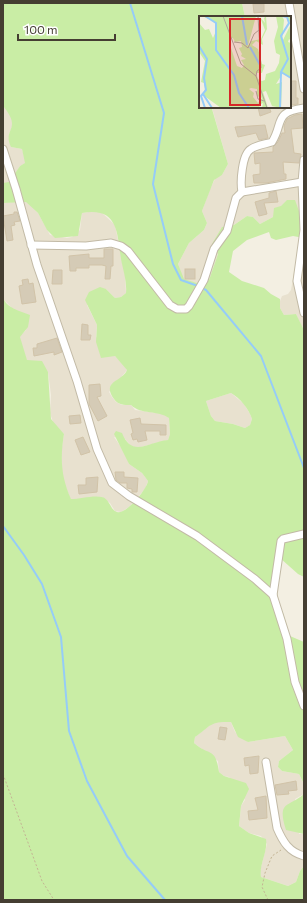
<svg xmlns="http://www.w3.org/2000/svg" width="307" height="903" viewBox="0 0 307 903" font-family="Commissioner,sans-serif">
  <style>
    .residential { fill: #e8e1cf }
    .green { fill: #c9eda5; fill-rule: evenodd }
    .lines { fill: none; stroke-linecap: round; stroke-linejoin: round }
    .stream { stroke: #95ccf8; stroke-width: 2 }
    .building { fill: #d5cbb6; stroke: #d1c3a8 }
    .minor-casing { stroke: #c2baa6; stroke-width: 9 }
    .path { stroke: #c3b493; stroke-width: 1; stroke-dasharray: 2 2; stroke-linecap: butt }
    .minor { stroke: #fff; stroke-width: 7 }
    .inset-river { fill: none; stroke: #95ccf8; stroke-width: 2 }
    .inset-road { fill: none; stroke: #ada89c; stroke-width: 1 }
    .view { fill: #d62828; fill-opacity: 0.15; stroke: #d62828; stroke-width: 2 }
    .inset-edge { fill: none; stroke: #453e32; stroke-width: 2 }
  </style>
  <rect width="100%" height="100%" fill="#f3efe2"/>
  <!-- residential -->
  <g class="residential">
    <polygon points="242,3 304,3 304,215 273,217 260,224 253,217 247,216 234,225 222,227 218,254 209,280 197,283 188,281 183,279 178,264 189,243 204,230 207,223 202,211 210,189 216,177 222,175 228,164 212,108 214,107 290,107 290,17 245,17"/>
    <polygon points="3,106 13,118 13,124 9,135 11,147 22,149 26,163 20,166 9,183 3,183"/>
    <polygon points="26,201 38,213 50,235 67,238 72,237 80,230 82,213 95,211 101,212 115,225 125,275 126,293 121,297 115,298 106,289 87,305 97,325 96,337 124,365 127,370 109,392 112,397 116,402 122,405 131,405 135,410 164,414 169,418 170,434 168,440 137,448 131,446 125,439 114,437 125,453 129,464 142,473 148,481 145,489 129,507 121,512 115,511 110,503 102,497 71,500 64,483 62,471 61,453 64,434 54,425 50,413 51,395 48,372 27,361 19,337 26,330 13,309 4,300 3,203"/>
    <polygon points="304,270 304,326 302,327 296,314 284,315 280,308 280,301 282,296 288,294 291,290 294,272"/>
    <polygon points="231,393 244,404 250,414 252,419 250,425 245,428 233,424 215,421 211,416 206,401"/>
    <polygon points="219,721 231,722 235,732 248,742 285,736 293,750 279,761 278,767 282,771 299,774 304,784 304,794 295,799 299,834 304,834 304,866 300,871 296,882 288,886 261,877 260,871 267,844 261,836 249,833 239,826 241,806 245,800 229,777 224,776 219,772 218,761 194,743 195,737 214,722"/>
  </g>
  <!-- green -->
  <g class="green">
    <path d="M3,3h239l3,14h-45v90h14l-2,2 16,55 -6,11 -8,5 -12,31 5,12 -3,7 -15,13 -11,21 6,15 13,4 12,-3 9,-26 -6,-10 10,-17 12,-2 13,-9 6,1 7,7 13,-7 1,-9 7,-2 6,-6h8l5,14 4,1v23l-11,-2 -17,4 -5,-2 -2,-6 -22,8 -14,11 -4,21 13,9 22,7 7,6 9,5v9l4,7 12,-1 8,16v247l-6,-3 -18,-16 -6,5 -2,25 11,25 7,23 14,6v142l-5,-10 -17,-3 -4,-4 1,-6 14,-11 -8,-14 -37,6 -10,-5 -7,-15c-22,-1 -20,4 -36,15l-1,6c16,14 21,3 25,29l5,4 22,7 3,6 -8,17 -2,20 10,7 17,6c2,13 -7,25 -5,38l27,9 8,-4 4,-11 4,-5v34h-301v-603c3,11 17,14 27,18l-2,12 -8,10 7,23 15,1 6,11 3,47 13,15c-4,24 -3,43 7,65 9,0 22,-4 31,-2 8,2 8,13 15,15 9,3 30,-23 31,-31l-6,-8 -13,-9 -15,-30 2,-3 6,2c10,25 26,9 46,7l2,-6 -1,-16c-11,-8 -28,-3 -38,-13 -7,0 -13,0 -17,-6 -13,-18 8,-17 13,-29l-12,-14 -14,2 -5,-16 1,-17 -12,-25 4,-8 11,-5 6,2 9,9 6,-1 5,-4c1,-12 -3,-23 -5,-34 -4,-27 -3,-52 -39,-46l-4,23 -23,2 -8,-8 -9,-17 -12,-11 -23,1v-20l6,-1 11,-16 5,-3 -3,-14 -11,-2c-9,-19 12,-17 -8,-41zM231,393c9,5 18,16 21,26l-2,6 -5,3 -12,-4 -18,-3 -4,-5 -5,-15z"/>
    <path d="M304,794v40l-18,-4c-9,-30 2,-22 18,-36z"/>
  </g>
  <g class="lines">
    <!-- stream -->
    <g class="stream">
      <polyline points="130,3 164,113 153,184 173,264 181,280 198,286"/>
      <polyline points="202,288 206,290 261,356 304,468"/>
      <polyline points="3,526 24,555 42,584 61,637 69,731 87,781 127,856 165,900"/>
    </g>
  </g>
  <!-- building -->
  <g class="building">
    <polygon points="253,4 264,4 264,12 254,13"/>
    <polygon points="290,81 296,81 296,98 298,98 298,104 290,105"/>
    <polygon points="258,107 269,107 271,112 260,116"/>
    <polygon points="302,114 303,128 291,129 294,153 301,154 299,163 283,162 284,174 286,174 286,179 266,183 254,183 253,175 260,174 260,163 255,164 254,153 273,152 273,147 278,142 282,133 285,133 284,126 287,119 295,115"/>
    <polygon points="265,125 268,138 259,140 256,133 238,137 235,127"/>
    <polygon points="276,191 278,202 264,203 267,214 259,216 255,202 269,198 269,193"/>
    <polygon points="14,212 17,212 20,221 14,222 15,225 11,226 13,240 7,241 3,216 14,214"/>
    <polygon points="104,249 113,249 113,266 111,266 110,279 105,279 106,266 102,265 89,265 89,268 76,268 76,271 70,271 69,256 89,254 89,258 104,258"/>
    <rect x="185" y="269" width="10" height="10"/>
    <polygon points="53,270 62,270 62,284 52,284"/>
    <polygon points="28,279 29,284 33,283 36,302 22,304 19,286 23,285 22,280"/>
    <polygon points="82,324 88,325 88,335 91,335 90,340 81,340"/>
    <polygon points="57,338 62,352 54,355 54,352 34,356 33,348 37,348 37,344"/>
    <polygon points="100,384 101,396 97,397 107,416 98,421 89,404 89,385"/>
    <polygon points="80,415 81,423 70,424 69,416"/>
    <polygon points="140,418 141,424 166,425 166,435 160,435 160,431 145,431 147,440 138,442 137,439 133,440 131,434 133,433 130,420"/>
    <polygon points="83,437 90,452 81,455 75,440"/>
    <polygon points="115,472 124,472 124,477 138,478 137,492 132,492 132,489 127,488 127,483 120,483 116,480"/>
    <polygon points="98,477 97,492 79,494 78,485 86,485 86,478"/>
    <polygon points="220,727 227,728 225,740 218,739"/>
    <polygon points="259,756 258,773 250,774 249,765 245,766 244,758"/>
    <polygon points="296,781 297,790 288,791 289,794 277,795 275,785"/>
    <polygon points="266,796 267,818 249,820 248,811 258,810 255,798"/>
  </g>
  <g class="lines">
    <defs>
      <g id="minor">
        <polyline points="289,3 304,89"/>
        <polyline points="3,149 16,189 37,265 77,381 97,449 112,483 129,496 197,536 255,579 273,595 287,639 295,682 304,706"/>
        <polyline points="304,160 302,182 304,230 297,281 304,313"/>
        <polyline points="242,192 302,182"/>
        <path d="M31,245l55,1 25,-3 10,3 7,5 42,54 7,4h9l3,-3 15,-26 10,-31 13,-18 9,-33 6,-6c-2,-10 0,-38 9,-43 6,-4 15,-5 21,-7 12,-19 1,-30 32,-34"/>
        <polyline points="273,595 281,541 283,539 304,534"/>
        <path d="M266,762l11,66c6,14 12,24 27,28"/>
      </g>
    </defs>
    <!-- minor casing -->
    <use href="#minor" class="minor-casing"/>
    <!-- path -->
    <g class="path">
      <polyline points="3,774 42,881 54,900"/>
      <polyline points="268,900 262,887 265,873 272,856 281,850"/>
    </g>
    <!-- minor -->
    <use href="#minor" class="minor"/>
  </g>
  <!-- overview -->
  <g transform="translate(199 16)">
    <rect width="92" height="92" fill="#f3efe2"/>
    <path d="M3,0h54l-8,30 3,-5 10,-2 4,-9 -5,-13 5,6 -1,-5 2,-2 1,13 -5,10 1,6 -7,-4 -4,4 6,4 4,15 3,1 -3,8h-6l2,6 4,2 3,-1 1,-6 9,-3 4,-8 1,-8 -4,-2 -2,-12 4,-14 -2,-11h6l2,4 -2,22 9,-18 -5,-8h5v25l-2,-2 -1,3 3,1v36l-8,-6 -7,11 6,-2 -1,26 -9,-2 -6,-15 -3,1 5,16h-6l1,-5 -4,2 1,3h-39l-18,-13 2,-6 -1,-6 -3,-1 4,-21 -6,-9v-29l6,7 4,-1 4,9 3,-7 -1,-9zM34,22l2,4 6,-1 1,6 -3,1 3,6 -1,2 5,3 -5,1 3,5 -2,3 -5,-2 -6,-18 -1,-9zM52,72l6,1v7l5,2 -4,5 -5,-6 1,-4 -5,-4z" fill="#c9eda5" fill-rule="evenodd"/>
    <path class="inset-river" d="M6,0l11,7v27l18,25 5,18 10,15M43,0l5,29M83,0l5,1 2,6 -8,13 7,23 -7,13 10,6M0,30l8,13 -3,19 2,12 -5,6 4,12M51,31l10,18M4,78l9,14M81,92l1,-36"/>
    <path class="inset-road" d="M24,0l18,48 15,12 11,32M35,26l8,1 6,5 6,-14 5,-4M57,60l1,-5 4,-3 -3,-52M57,75l2,8 6,2"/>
    <path class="view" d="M31,3h30v86h-30z"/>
    <rect width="92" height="92" class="inset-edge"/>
  </g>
  <!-- border -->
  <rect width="307" height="903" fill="none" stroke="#453e32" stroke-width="8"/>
  <!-- scale -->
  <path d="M18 34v6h97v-6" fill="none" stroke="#453e32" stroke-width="2"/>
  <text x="24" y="34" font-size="12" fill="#453e32" stroke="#ffffff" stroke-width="3" paint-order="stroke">100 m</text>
</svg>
